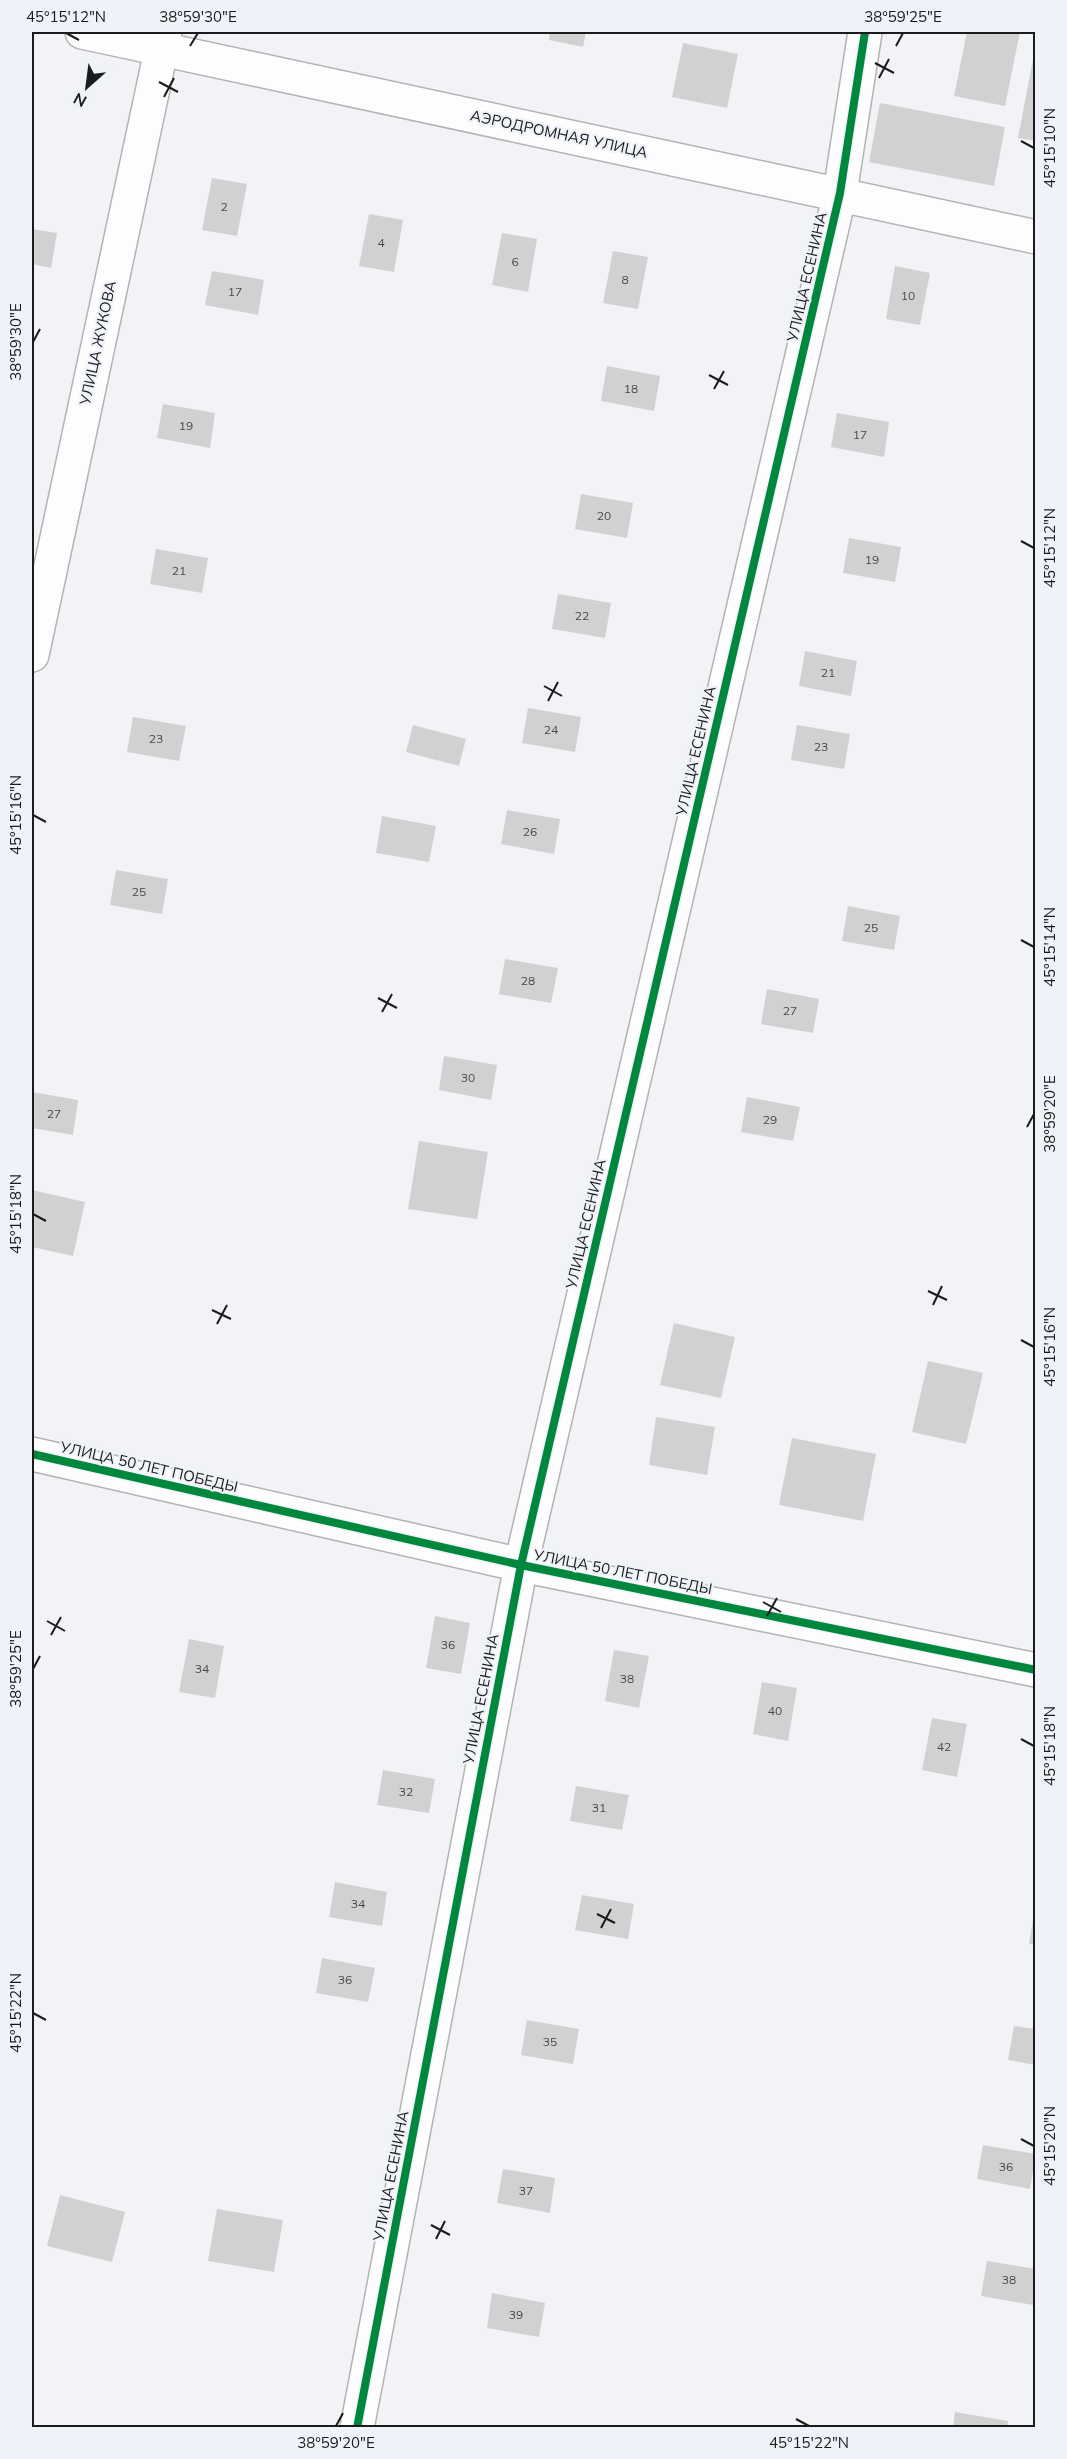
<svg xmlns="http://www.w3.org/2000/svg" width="1067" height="2459" viewBox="0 0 1067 2459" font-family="Mulish,sans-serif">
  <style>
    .building { fill: #d2d1d2 }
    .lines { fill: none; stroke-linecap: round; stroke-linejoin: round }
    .minor-casing { stroke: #b1b3b5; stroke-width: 36 }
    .minor { stroke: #fdfdfe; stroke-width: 33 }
    .cycleway-casing { stroke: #eff2f8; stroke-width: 11 }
    .cycleway { stroke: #00873e; stroke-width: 8 }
    .ticks { fill: none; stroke: #1a1b1d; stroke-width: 2 }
    .labels { text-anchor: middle; stroke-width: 4.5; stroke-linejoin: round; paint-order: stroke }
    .number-label { font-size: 12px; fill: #48484a }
    .street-label { font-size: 15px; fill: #1a1b1d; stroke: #eff2f8 }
    .neatline { fill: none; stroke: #1a1b1d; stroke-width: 2 }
    .ticks-label { font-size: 15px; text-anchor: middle; fill: #1a1b1d }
  </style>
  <rect width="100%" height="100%" fill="#f1f3f6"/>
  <!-- building -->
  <g class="building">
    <polygon points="550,32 586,32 583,47 549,40"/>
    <polygon points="967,32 1020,32 1005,106 954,96"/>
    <polygon points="683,43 738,54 727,108 672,97"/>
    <polygon points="1033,59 1036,59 1036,141 1018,138"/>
    <polygon points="880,103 1005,127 994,186 869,162"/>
    <polygon points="212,178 247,184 237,236 202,230"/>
    <polygon points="369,214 403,220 394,272 359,266"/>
    <polygon points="32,229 57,233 51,268 32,264"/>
    <polygon points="502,233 537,239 528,292 492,285"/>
    <polygon points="613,251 648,257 638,309 603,303"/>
    <polygon points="895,266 930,273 920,325 886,319"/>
    <polygon points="212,271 264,280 258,315 205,305"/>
    <polygon points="607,366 660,376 654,411 601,401"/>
    <polygon points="163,404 215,413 210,448 157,438"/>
    <polygon points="837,413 889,422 884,457 831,447"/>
    <polygon points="581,494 633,503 627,538 575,529"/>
    <polygon points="849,538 901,547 895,582 843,573"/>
    <polygon points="156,549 208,558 202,593 150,584"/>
    <polygon points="558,594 611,603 605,638 552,629"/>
    <polygon points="805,651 857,661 851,696 799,686"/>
    <polygon points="528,708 581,717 575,752 522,743"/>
    <polygon points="133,717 186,726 179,761 127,752"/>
    <polygon points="413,725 466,739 459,766 406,752"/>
    <polygon points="797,725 850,734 844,769 791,760"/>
    <polygon points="507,810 560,819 554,854 501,844"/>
    <polygon points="382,816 436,826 429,862 376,853"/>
    <polygon points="116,870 168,879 162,914 110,905"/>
    <polygon points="848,906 900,916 894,950 842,941"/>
    <polygon points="505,959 558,968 551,1003 499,994"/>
    <polygon points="767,989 819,999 813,1033 761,1024"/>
    <polygon points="444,1056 497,1065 491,1100 439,1090"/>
    <polygon points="32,1092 78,1100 73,1135 32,1128"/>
    <polygon points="747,1097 800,1107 793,1141 741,1132"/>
    <polygon points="419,1141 488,1152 477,1219 408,1209"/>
    <polygon points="32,1190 85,1202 73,1256 32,1247"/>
    <polygon points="674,1323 735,1337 721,1398 660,1385"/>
    <polygon points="928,1361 983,1373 966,1444 912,1432"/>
    <polygon points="656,1417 715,1427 707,1475 649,1465"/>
    <polygon points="792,1438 876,1454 863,1521 779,1505"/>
    <polygon points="435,1616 470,1623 461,1674 426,1668"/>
    <polygon points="189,1639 224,1646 215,1698 179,1692"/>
    <polygon points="614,1650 649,1656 639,1708 605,1701"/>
    <polygon points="762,1682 797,1688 788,1741 753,1734"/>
    <polygon points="932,1718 967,1724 957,1777 922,1770"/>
    <polygon points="383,1770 435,1779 429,1813 377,1805"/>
    <polygon points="576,1786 629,1795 622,1830 570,1821"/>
    <polygon points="335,1882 387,1892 382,1926 329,1917"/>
    <polygon points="582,1895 634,1904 628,1939 575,1930"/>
    <polygon points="1034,1913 1036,1913 1036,1945 1029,1944"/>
    <polygon points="322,1958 375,1968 368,2002 316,1993"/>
    <polygon points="527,2020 579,2029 573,2064 521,2055"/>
    <polygon points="1014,2026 1036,2029 1036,2065 1008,2060"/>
    <polygon points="983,2145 1036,2154 1030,2189 977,2179"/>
    <polygon points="503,2169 555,2178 550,2213 497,2203"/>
    <polygon points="60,2195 125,2212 112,2262 47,2246"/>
    <polygon points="217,2209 283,2220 274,2272 208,2261"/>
    <polygon points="987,2261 1036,2269 1033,2305 981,2296"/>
    <polygon points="492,2293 545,2303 539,2337 487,2328"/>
    <polygon points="955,2412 1008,2421 1007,2428 953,2428"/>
  </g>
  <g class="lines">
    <defs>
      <g id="minor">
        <polyline points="82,32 1036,237"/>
        <polyline points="32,655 165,32"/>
        <polyline points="32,1454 521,1565 1036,1670"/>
        <polyline points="357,2428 521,1565 840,193 865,32"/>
      </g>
    </defs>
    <!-- minor casing -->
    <use href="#minor" class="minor-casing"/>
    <!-- minor -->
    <use href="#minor" class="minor"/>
    <defs>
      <g id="cycleway">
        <polyline points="32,1454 521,1565 1036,1670"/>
        <polyline points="357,2428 521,1565 840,193 865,32"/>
      </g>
    </defs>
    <!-- cycleway casing -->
    <use href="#cycleway" class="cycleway-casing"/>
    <!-- cycleway -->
    <use href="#cycleway" class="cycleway"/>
  </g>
  <!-- ticks -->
  <path class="ticks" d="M66,33l13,7M190,46l8,-13M896,46l7,-13M875,63l19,10M879,78l10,-19M159,82l19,10M164,97l10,-19M1021,141l13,7M33,342l7,-13M709,375l19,10M714,389l10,-18M1021,541l13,7M544,686l18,10M548,701l10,-19M33,815l13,7M1021,940l13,7M378,998l19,10M382,1012l10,-18M1027,1127l7,-13M33,1214l13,7M928,1291l19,9M933,1305l9,-19M212,1310l19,9M217,1324l10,-19M1021,1340l13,7M763,1602l18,10M767,1616l10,-18M47,1621l18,10M51,1635l10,-18M33,1669l7,-13M1021,1739l13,7M597,1914l18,9M601,1928l10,-19M33,2013l13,7M1021,2139l13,7M431,2225l19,10M436,2239l9,-18M796,2419l13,7M336,2426l7,-13"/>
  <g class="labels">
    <!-- number labels -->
    <g class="number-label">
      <text x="224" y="211">2</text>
      <text x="381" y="247">4</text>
      <text x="515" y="266">6</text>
      <text x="625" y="284">8</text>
      <text x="235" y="296">17</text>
      <text x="908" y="300">10</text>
      <text x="631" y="393">18</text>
      <text x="186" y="430">19</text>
      <text x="860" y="439">17</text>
      <text x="604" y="520">20</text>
      <text x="872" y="564">19</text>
      <text x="179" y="575">21</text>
      <text x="582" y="620">22</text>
      <text x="828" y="677">21</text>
      <text x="551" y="734">24</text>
      <text x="156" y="743">23</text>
      <text x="821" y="751">23</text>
      <text x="530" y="836">26</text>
      <text x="139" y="896">25</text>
      <text x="871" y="932">25</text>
      <text x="528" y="985">28</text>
      <text x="790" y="1015">27</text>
      <text x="468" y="1082">30</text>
      <text x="54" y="1118">27</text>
      <text x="770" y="1124">29</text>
      <text x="448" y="1649">36</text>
      <text x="202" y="1673">34</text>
      <text x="627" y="1683">38</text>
      <text x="775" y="1715">40</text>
      <text x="944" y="1751">42</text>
      <text x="406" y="1796">32</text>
      <text x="599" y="1812">31</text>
      <text x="358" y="1908">34</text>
      <text x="345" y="1984">36</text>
      <text x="550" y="2046">35</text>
      <text x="1006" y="2171">36</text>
      <text x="526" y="2195">37</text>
      <text x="1009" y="2284">38</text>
      <text x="516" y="2319">39</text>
    </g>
    <!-- street labels -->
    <g class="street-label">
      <text transform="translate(559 134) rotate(12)" y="5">АЭРОДРОМНАЯ УЛИЦА</text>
      <text transform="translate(807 277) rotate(-77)" y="5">УЛИЦА ЕСЕНИНА</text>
      <text transform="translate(98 343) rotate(-78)" y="5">УЛИЦА ЖУКОВА</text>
      <text transform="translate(696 751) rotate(-77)" y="5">УЛИЦА ЕСЕНИНА</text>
      <text transform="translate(586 1224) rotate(-77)" y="5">УЛИЦА ЕСЕНИНА</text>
      <text transform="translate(149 1467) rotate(13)" y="5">УЛИЦА 50 ЛЕТ ПОБЕДЫ</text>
      <text transform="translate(623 1572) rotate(11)" y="5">УЛИЦА 50 ЛЕТ ПОБЕДЫ</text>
      <text transform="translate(481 1699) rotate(-79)" y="5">УЛИЦА ЕСЕНИНА</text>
      <text transform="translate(391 2176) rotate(-79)" y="5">УЛИЦА ЕСЕНИНА</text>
    </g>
  </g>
  <!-- border -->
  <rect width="1067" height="2459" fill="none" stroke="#eff2f8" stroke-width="66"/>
  <!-- north arrow -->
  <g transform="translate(87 87) rotate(208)" stroke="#eff2f8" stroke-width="4.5" paint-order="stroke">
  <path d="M0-4.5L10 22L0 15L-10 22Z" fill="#1a1b1d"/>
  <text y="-9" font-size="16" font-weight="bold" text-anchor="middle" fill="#1a1b1d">N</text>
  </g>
  <rect x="33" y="33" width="1001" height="2393" class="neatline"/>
  <g class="ticks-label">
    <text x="66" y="22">45°15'12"N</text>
    <text x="198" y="22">38°59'30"E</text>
    <text x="903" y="22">38°59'25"E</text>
    <text transform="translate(1050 148) rotate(-90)" y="5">45°15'10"N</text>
    <text transform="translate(16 342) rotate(-90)" y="5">38°59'30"E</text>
    <text transform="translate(1050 548) rotate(-90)" y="5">45°15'12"N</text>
    <text transform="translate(16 815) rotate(-90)" y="5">45°15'16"N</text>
    <text transform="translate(1050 947) rotate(-90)" y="5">45°15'14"N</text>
    <text transform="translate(1050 1114) rotate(-90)" y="5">38°59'20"E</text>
    <text transform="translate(16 1214) rotate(-90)" y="5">45°15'18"N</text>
    <text transform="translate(1050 1347) rotate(-90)" y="5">45°15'16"N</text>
    <text transform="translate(16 1669) rotate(-90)" y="5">38°59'25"E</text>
    <text transform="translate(1050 1746) rotate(-90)" y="5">45°15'18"N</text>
    <text transform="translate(16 2013) rotate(-90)" y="5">45°15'22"N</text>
    <text transform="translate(1050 2146) rotate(-90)" y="5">45°15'20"N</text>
    <text x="336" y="2448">38°59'20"E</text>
    <text x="809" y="2448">45°15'22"N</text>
  </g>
</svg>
